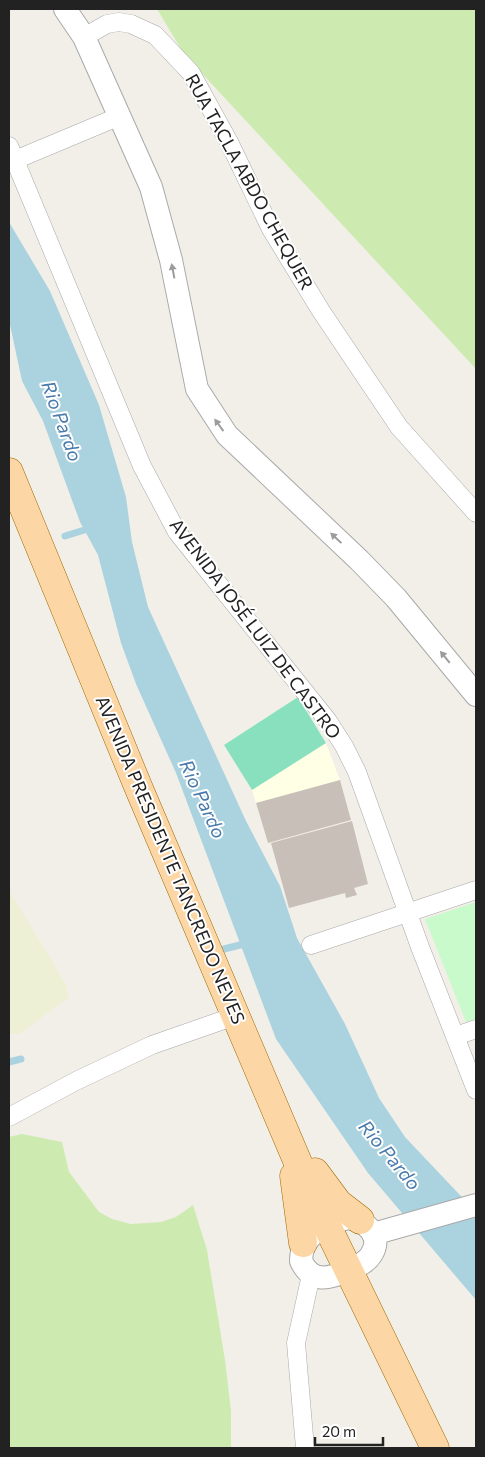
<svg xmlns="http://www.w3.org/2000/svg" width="485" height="1457" viewBox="0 0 485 1457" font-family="Commissioner,sans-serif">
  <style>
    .education { fill: #ffffe5 }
    .farmland { fill: #eef0d5 }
    .grass { fill: #cdebb0 }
    .park { fill: #c8facc }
    .pitch { fill: #88e0be }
    .water { fill: #aad3df }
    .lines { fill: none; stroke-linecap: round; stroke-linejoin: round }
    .stream { stroke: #aad3df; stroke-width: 7 }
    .building { fill: #c7bfb8 }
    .minor-casing { stroke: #a9a9a9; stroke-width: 19 }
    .tertiary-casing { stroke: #a9a9a9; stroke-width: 24 }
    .primary-casing { stroke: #a06b00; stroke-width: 29 }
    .minor { stroke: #fff; stroke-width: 18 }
    .tertiary { stroke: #fff; stroke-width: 22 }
    .primary { stroke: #fcd6a4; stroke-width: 28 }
    .oneway { fill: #9c9c9c }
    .labels { text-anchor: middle; stroke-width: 4; stroke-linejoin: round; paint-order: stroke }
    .street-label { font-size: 18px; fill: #222; stroke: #fff }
    .water-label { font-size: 19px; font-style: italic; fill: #4a7aab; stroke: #fff }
  </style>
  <rect width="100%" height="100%" fill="#f2efe9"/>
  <!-- education -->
  <polygon class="education" points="298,697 326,743 340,780 351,820 268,843 252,790 224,745"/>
  <!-- farmland -->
  <polygon class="farmland" points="9,890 67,986 68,998 19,1034 9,1033"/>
  <!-- grass -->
  <g class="grass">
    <polygon points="157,9 476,9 476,369 184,54"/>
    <polygon points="22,1134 62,1142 69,1172 99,1212 112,1219 131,1224 161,1222 176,1217 193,1205 207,1250 225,1360 231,1411 231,1448 9,1448 9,1137"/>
  </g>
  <!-- park -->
  <polygon class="park" points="476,902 476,1019 466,1022 425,919"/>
  <!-- pitch -->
  <polygon class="pitch" points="298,697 326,743 252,790 224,745"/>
  <!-- water -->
  <polygon class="water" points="9,222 50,291 99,405 126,497 132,542 148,607 246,821 280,886 297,938 345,1024 379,1098 405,1137 476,1212 476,1300 368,1173 276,1039 176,773 136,684 121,643 98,555 80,522 43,421 22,381 9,320"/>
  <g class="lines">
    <!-- stream -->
    <g class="stream">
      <polyline points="65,536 91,528"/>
      <polyline points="224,949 248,943"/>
      <polyline points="9,1062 21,1059"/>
    </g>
  </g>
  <!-- building -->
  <g class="building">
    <polygon points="340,780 351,820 268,843 256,803"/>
    <polygon points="352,821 368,884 354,888 357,895 346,898 345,893 289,908 271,843"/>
  </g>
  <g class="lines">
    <defs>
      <g id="minor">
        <polyline points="84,37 107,24 119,22 131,24 155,35 191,73 229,142 271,229 321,311 399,427 476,513"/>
        <polyline points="9,146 142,466 177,532 328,721 344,746 357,772 420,947 476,1090"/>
        <polyline points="15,160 120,116"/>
        <polyline points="311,945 476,890"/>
        <polyline points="456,1036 476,1029"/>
        <polyline points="9,1117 76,1081 152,1045 235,1016"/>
        <polyline points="305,1448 296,1343 311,1275"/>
      </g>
      <g id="tertiary">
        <polyline points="65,9 84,37 151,187 171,260 197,389 227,435 359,560 396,598 476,695"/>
        <path d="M348,1218c18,3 36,18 23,37 -5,8 -14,11 -22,15 -20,9 -37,14 -48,-9 0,-27 25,-37 47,-43z"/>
        <polyline points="373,1234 476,1205"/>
      </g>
      <g id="primary">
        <polyline points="9,472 137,784 310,1191 435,1448"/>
        <polyline points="315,1172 338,1203 360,1220"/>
        <polyline points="294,1176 303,1243"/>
      </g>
    </defs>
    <!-- minor casing -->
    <use href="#minor" class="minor-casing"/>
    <!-- tertiary casing -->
    <use href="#tertiary" class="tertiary-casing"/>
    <!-- primary casing -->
    <use href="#primary" class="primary-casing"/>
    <!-- minor -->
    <use href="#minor" class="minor"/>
    <!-- tertiary -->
    <use href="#tertiary" class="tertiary"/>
    <!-- primary -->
    <use href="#primary" class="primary"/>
  </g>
  <!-- one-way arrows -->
  <defs><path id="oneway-solid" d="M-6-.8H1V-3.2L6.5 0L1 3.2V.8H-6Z" transform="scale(1.25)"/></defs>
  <g class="oneway">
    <use href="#oneway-solid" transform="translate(173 271) rotate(-101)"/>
    <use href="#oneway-solid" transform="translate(219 425) rotate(-126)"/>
    <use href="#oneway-solid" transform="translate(336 538) rotate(-137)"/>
    <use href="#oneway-solid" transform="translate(445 657) rotate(-129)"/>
  </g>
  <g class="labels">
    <!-- street labels -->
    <g class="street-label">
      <text transform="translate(249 182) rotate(61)" y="6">RUA TACLA ABDO CHEQUER</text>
      <text transform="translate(255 629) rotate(53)" y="6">AVENIDA JOSÉ LUIZ DE CASTRO</text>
      <text transform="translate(170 860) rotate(67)" y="6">AVENIDA PRESIDENTE TANCREDO NEVES</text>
    </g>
    <!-- water labels -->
    <g class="water-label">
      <text transform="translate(62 421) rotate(70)" y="7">Rio Pardo</text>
      <text transform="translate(203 799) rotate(65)" y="7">Rio Pardo</text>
      <text transform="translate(390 1155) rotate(50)" y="7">Rio Pardo</text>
    </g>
  </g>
  <!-- border -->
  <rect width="485" height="1457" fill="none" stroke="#222222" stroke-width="20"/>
  <!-- scale -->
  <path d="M315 1437v8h68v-8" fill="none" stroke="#222222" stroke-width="2.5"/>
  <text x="322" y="1437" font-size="15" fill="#222222" stroke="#ffffff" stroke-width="4" paint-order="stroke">20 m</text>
</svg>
